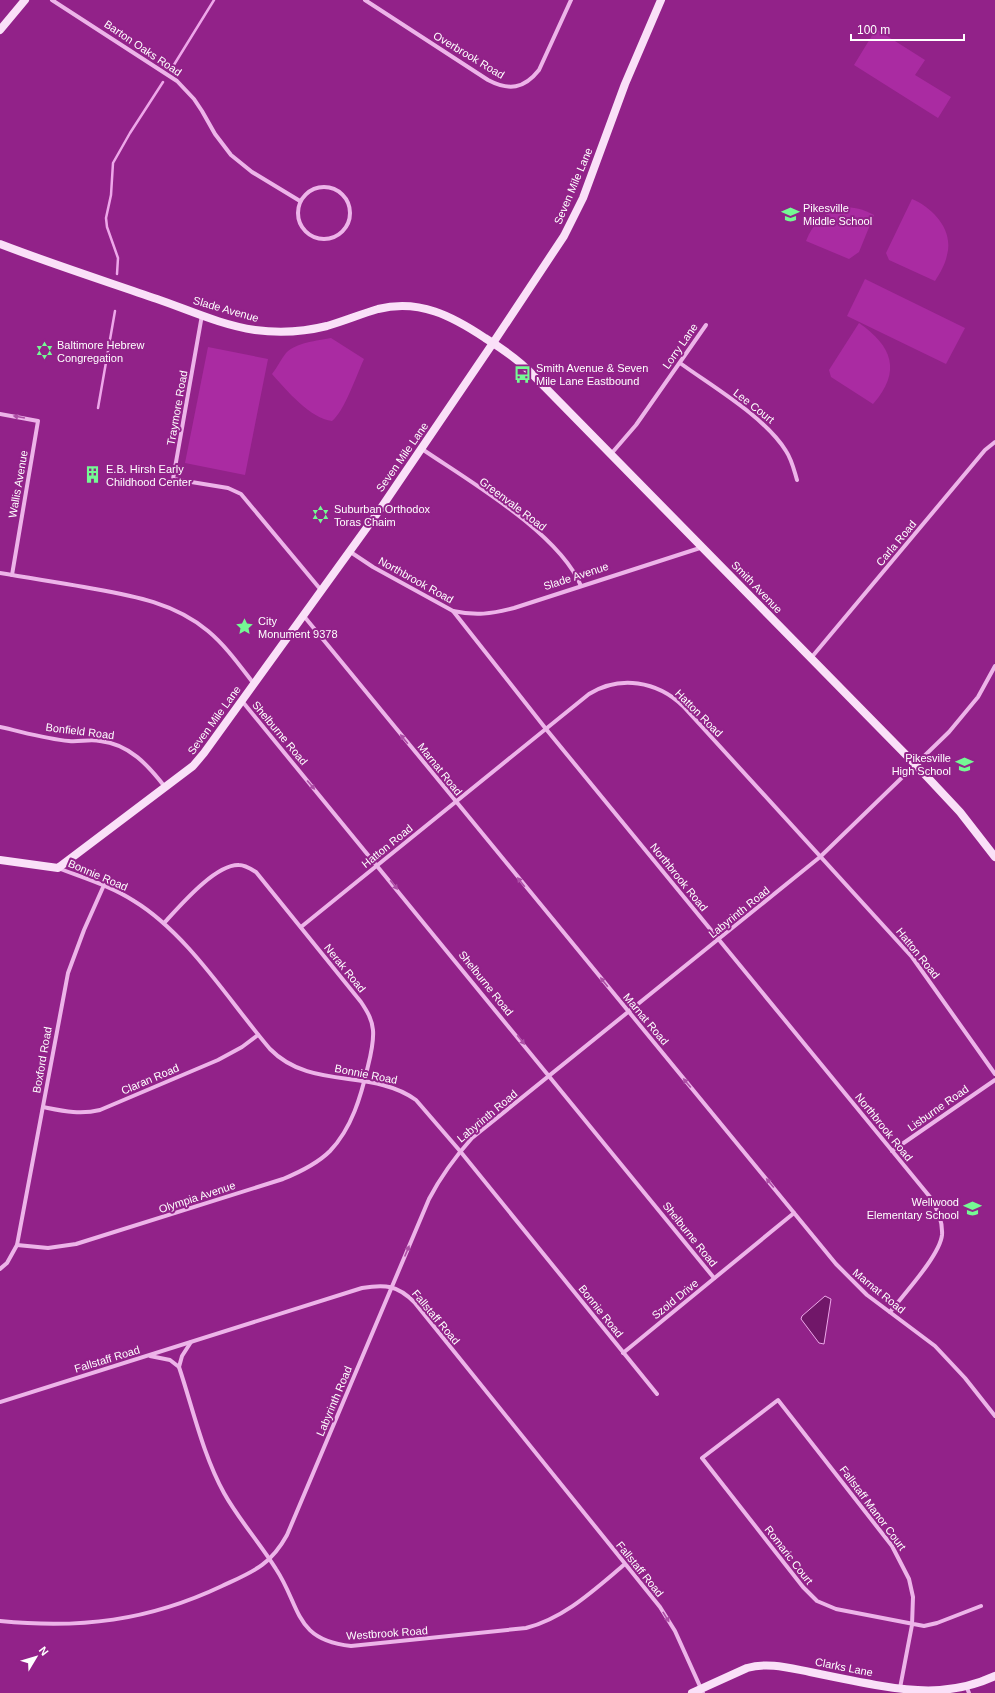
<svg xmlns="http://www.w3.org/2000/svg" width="995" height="1693" viewBox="0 0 995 1693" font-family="Helvetica,sans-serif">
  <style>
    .green { fill: #aa2ba2 }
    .water { fill: #711769; stroke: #eea7ea }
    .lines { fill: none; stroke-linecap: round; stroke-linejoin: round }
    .stream { stroke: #eea7ea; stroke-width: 2.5 }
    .street { stroke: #edb4e9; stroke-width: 4 }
    .secondary { stroke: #fae0f8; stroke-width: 8 }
    .oneway { fill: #ad4ea6 }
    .labels { text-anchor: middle; stroke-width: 4; stroke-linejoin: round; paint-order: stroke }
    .street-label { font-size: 11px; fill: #fff; stroke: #922289 }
    .poi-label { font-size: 11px; fill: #fff; stroke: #922289; text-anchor: start }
  </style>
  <rect width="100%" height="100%" fill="#922289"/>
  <!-- green -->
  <g class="green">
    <polygon points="876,29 925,60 915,75 951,97 938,118 854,65"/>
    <path d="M912,199c21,9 42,31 35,56 -2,10 -7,18 -12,26l-46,-21 -3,-7z"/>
    <path d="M842,207c12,0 21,2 32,8l-15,37 -10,7 -43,-18c7,-18 18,-28 36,-34z"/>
    <polygon points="865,279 965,328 946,364 847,316"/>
    <path d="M859,323c33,23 43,48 14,81l-42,-27 -2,-7z"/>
    <path d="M331,338l33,21c-7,15 -20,53 -32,62 -21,-2 -46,-31 -60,-47 5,-6 9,-15 14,-21 11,-11 31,-12 45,-15z"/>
    <polygon points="208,347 268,359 245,475 185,463"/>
  </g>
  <!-- water -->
  <polygon class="water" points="825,1296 831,1299 824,1344 819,1343 801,1319 802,1316"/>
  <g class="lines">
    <!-- stream -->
    <g class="stream">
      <polyline points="172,68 214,0"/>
      <polyline points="117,274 118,258 107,227 106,218 111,195 113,163 130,133 163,82"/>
      <polyline points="98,408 115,311"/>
    </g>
    <!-- street -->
    <g class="street">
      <polyline points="52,0 177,81 194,99 202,111 215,134 231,155 252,172 300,201"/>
      <path d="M365,0l123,80c21,11 36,9 51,-10l32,-70"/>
      <circle cx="324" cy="213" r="26"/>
      <polyline points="202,315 173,479 228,488 241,494 321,590"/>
      <path d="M680,363c33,24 85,54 106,88 6,9 8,19 11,29"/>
      <polyline points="0,414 38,421 12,575"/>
      <path d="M422,449c47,32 137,84 159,137"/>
      <polyline points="611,454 636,425 706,325"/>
      <path d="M349,551l24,16 80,44 93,118 384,468c7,11 13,24 12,38 -2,20 -38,59 -52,77"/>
      <path d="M0,573c28,5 56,9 84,14 44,8 88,14 124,44 18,15 32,35 46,53"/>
      <path d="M453,611c23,5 38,3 61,-3l189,-61"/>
      <polyline points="303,615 836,1264 867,1295 935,1346 965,1378 995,1416"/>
      <polyline points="811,658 985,450 995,442"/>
      <polyline points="242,701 714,1278"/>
      <path d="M0,727c23,5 46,12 69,14 10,1 21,-2 31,0 29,3 48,24 65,46"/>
      <path d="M58,868c26,10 53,18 76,33 54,33 95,100 136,148 41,42 102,19 146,51l44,51 197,243"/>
      <path d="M301,927l288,-233c31,-19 68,-13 94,12l229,251 83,117"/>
      <path d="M43,1107c20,4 37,8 57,3l118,-50 24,-13 16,-12"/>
      <polyline points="892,1151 995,1080"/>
      <path d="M17,1245l31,3 28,-4 207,-65c17,-7 34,-15 47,-28 22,-23 31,-55 38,-85 3,-12 6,-24 5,-36 -1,-11 -6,-19 -12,-28l-105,-130c-5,-3 -11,-7 -17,-7 -24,-1 -60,42 -75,58"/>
      <polyline points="0,1269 7,1263 17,1245 68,973 84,930 104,885"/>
      <path d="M191,1342l-9,14 -3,11c14,42 24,88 45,126 15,27 36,50 52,76 25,38 18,71 75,77l175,-18c39,-10 69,-39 99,-64"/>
      <polyline points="623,1353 794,1213"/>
      <polyline points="150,1356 170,1360 179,1367"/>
      <path d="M0,1402l362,-114c23,-4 36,-3 53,15l245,304 15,24 28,62"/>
      <path d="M0,1621c80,8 148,0 222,-35 30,-14 48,-20 65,-51l142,-336c12,-23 26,-42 43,-61l348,-281 129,-125 29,-35 17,-31"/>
      <polyline points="900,1688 912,1625 913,1597 909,1579 892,1546 778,1400 702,1458 803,1587 817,1601 836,1609 924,1626 937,1623 981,1606"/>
      <polyline points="967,1688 969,1693"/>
    </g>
    <!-- secondary -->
    <g class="secondary">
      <polyline points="0,30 25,0"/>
      <path d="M0,244c52,20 105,37 157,55 32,11 64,26 98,31 24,3 48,2 72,-4 17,-5 34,-12 51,-17 42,-10 74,7 107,29 18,11 34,22 48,37l383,390 44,47 35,45"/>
      <polyline points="0,860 58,868 193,766 204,753 381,508 493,343 564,236 583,198 625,84 661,0"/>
      <path d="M692,1693l55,-25c21,-6 42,0 63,4 24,5 48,10 72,14 41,7 76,7 113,-10"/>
    </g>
  </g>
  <!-- one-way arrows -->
  <defs><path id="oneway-solid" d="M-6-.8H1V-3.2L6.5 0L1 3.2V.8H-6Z"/></defs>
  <g class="oneway">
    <use href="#oneway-solid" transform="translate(19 417) rotate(-170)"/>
    <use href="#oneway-solid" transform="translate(404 739) rotate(-129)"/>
    <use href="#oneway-solid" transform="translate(311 785) rotate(50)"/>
    <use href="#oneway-solid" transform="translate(521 882) rotate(-129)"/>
    <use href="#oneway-solid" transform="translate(394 885) rotate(51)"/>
    <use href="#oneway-solid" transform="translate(604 982) rotate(-129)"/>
    <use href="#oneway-solid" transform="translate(521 1040) rotate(51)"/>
    <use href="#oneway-solid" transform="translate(687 1083) rotate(-130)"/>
    <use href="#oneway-solid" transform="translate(770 1183) rotate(-130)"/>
    <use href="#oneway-solid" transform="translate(407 1251) rotate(-67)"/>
    <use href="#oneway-solid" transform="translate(666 1617) rotate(58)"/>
  </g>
  <!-- icons -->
  <defs>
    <symbol id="school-bare" viewBox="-9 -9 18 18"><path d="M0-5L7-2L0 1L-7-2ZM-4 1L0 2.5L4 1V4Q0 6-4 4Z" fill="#75f994" stroke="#922289" stroke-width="2.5" paint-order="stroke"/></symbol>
    <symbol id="synagogue-bare" viewBox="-9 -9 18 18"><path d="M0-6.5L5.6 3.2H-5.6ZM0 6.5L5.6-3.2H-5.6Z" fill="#75f994" stroke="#922289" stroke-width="2.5" paint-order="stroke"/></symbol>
    <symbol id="bus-bare" viewBox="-9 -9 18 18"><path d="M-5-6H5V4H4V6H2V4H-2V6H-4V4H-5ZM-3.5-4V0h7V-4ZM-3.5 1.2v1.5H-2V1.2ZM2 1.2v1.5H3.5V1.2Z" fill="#75f994" stroke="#922289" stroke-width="2.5" paint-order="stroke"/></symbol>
    <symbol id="building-bare" viewBox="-9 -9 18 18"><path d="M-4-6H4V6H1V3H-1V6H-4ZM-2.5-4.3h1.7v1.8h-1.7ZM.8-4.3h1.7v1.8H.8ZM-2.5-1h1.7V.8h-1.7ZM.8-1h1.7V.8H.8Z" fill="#75f994" stroke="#922289" stroke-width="2.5" paint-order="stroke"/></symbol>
    <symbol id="sight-bare" viewBox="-9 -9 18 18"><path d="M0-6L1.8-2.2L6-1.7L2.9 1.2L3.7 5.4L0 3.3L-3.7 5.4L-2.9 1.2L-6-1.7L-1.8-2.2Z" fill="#75f994" stroke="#922289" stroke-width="2.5" paint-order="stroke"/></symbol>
  </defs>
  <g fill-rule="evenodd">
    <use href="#school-bare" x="778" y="202" width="25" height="25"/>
    <use href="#synagogue-bare" x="32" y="338" width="25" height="25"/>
    <use href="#bus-bare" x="510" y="362" width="25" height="25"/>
    <use href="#building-bare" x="80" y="462" width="25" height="25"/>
    <use href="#synagogue-bare" x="308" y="502" width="25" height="25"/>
    <use href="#sight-bare" x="232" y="614" width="25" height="25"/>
    <use href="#school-bare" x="952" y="752" width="25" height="25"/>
    <use href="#school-bare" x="960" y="1196" width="25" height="25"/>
  </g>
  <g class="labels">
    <!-- street labels -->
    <g class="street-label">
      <text transform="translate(143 48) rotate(34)" y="4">Barton Oaks Road</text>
      <text transform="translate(469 55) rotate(31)" y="4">Overbrook Road</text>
      <text transform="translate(573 186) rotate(-67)" y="4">Seven Mile Lane</text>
      <text transform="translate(226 309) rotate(16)" y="4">Slade Avenue</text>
      <text transform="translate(680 346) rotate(-55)" y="4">Lorry Lane</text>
      <text transform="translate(754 406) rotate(38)" y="4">Lee Court</text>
      <text transform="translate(177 408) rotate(-80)" y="4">Traymore Road</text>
      <text transform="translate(402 457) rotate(-55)" y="4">Seven Mile Lane</text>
      <text transform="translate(18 484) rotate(-80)" y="4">Wallis Avenue</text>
      <text transform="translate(513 504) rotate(37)" y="4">Greenvale Road</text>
      <text transform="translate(896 543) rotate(-50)" y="4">Carla Road</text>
      <text transform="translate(576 576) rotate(-18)" y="4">Slade Avenue</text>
      <text transform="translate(416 580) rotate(29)" y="4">Northbrook Road</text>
      <text transform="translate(757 587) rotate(46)" y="4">Smith Avenue</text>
      <text transform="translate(699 713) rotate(45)" y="4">Hatton Road</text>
      <text transform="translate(214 720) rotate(-54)" y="4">Seven Mile Lane</text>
      <text transform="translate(80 731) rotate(7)" y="4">Bonfield Road</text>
      <text transform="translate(280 733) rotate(50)" y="4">Shelburne Road</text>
      <text transform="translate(440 769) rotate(51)" y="4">Marnat Road</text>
      <text transform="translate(387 846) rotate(-39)" y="4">Hatton Road</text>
      <text transform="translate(98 875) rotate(23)" y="4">Bonnie Road</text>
      <text transform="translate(679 877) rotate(51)" y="4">Northbrook Road</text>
      <text transform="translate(739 912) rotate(-39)" y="4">Labyrinth Road</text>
      <text transform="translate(918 953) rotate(51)" y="4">Hatton Road</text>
      <text transform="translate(345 968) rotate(51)" y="4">Nerak Road</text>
      <text transform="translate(486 983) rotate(51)" y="4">Shelburne Road</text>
      <text transform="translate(646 1019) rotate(50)" y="4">Marnat Road</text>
      <text transform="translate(42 1060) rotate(-80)" y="4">Boxford Road</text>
      <text transform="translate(366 1074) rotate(11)" y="4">Bonnie Road</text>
      <text transform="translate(150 1079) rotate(-23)" y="4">Claran Road</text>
      <text transform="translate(938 1108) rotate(-35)" y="4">Lisburne Road</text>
      <text transform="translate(487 1116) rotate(-40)" y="4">Labyrinth Road</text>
      <text transform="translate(884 1127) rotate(51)" y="4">Northbrook Road</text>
      <text transform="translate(197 1197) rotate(-18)" y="4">Olympia Avenue</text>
      <text transform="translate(690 1234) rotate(51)" y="4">Shelburne Road</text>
      <text transform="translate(879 1291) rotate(39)" y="4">Marnat Road</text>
      <text transform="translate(675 1299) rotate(-39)" y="4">Szold Drive</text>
      <text transform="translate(601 1311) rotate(51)" y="4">Bonnie Road</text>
      <text transform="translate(436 1317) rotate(50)" y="4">Fallstaff Road</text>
      <text transform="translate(107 1359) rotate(-17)" y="4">Fallstaff Road</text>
      <text transform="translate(334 1401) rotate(-67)" y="4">Labyrinth Road</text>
      <text transform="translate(873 1508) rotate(53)" y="4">Fallstaff Manor Court</text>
      <text transform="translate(789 1555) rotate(52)" y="4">Romaric Court</text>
      <text transform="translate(640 1569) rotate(51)" y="4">Fallstaff Road</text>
      <text transform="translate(387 1633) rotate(-4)" y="4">Westbrook Road</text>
      <text transform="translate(844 1667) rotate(11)" y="4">Clarks Lane</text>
    </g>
    <!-- poi labels -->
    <g class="poi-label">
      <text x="803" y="212">Pikesville<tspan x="803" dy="13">Middle School</tspan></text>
      <text x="57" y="349">Baltimore Hebrew<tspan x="57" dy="13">Congregation</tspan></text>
      <text x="536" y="372">Smith Avenue &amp; Seven<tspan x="536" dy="13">Mile Lane Eastbound</tspan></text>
      <text x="106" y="473">E.B. Hirsh Early<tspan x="106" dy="13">Childhood Center</tspan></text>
      <text x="334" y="513">Suburban Orthodox<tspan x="334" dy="13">Toras Chaim</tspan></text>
      <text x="258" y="625">City<tspan x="258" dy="13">Monument 9378</tspan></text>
      <text x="951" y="762" text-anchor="end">Pikesville<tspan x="951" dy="13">High School</tspan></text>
      <text x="959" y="1206" text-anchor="end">Wellwood<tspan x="959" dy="13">Elementary School</tspan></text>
    </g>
  </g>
  <!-- north arrow -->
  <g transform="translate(36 1657) rotate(52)" stroke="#922289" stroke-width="3" paint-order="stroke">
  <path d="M0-3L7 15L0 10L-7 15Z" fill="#ffffff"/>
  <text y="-6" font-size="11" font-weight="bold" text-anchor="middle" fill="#ffffff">N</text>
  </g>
  <!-- scale -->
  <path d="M851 34v6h113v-6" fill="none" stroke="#ffffff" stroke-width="2"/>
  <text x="857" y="34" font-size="12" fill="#ffffff" stroke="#922289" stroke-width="3" paint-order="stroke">100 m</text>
</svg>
